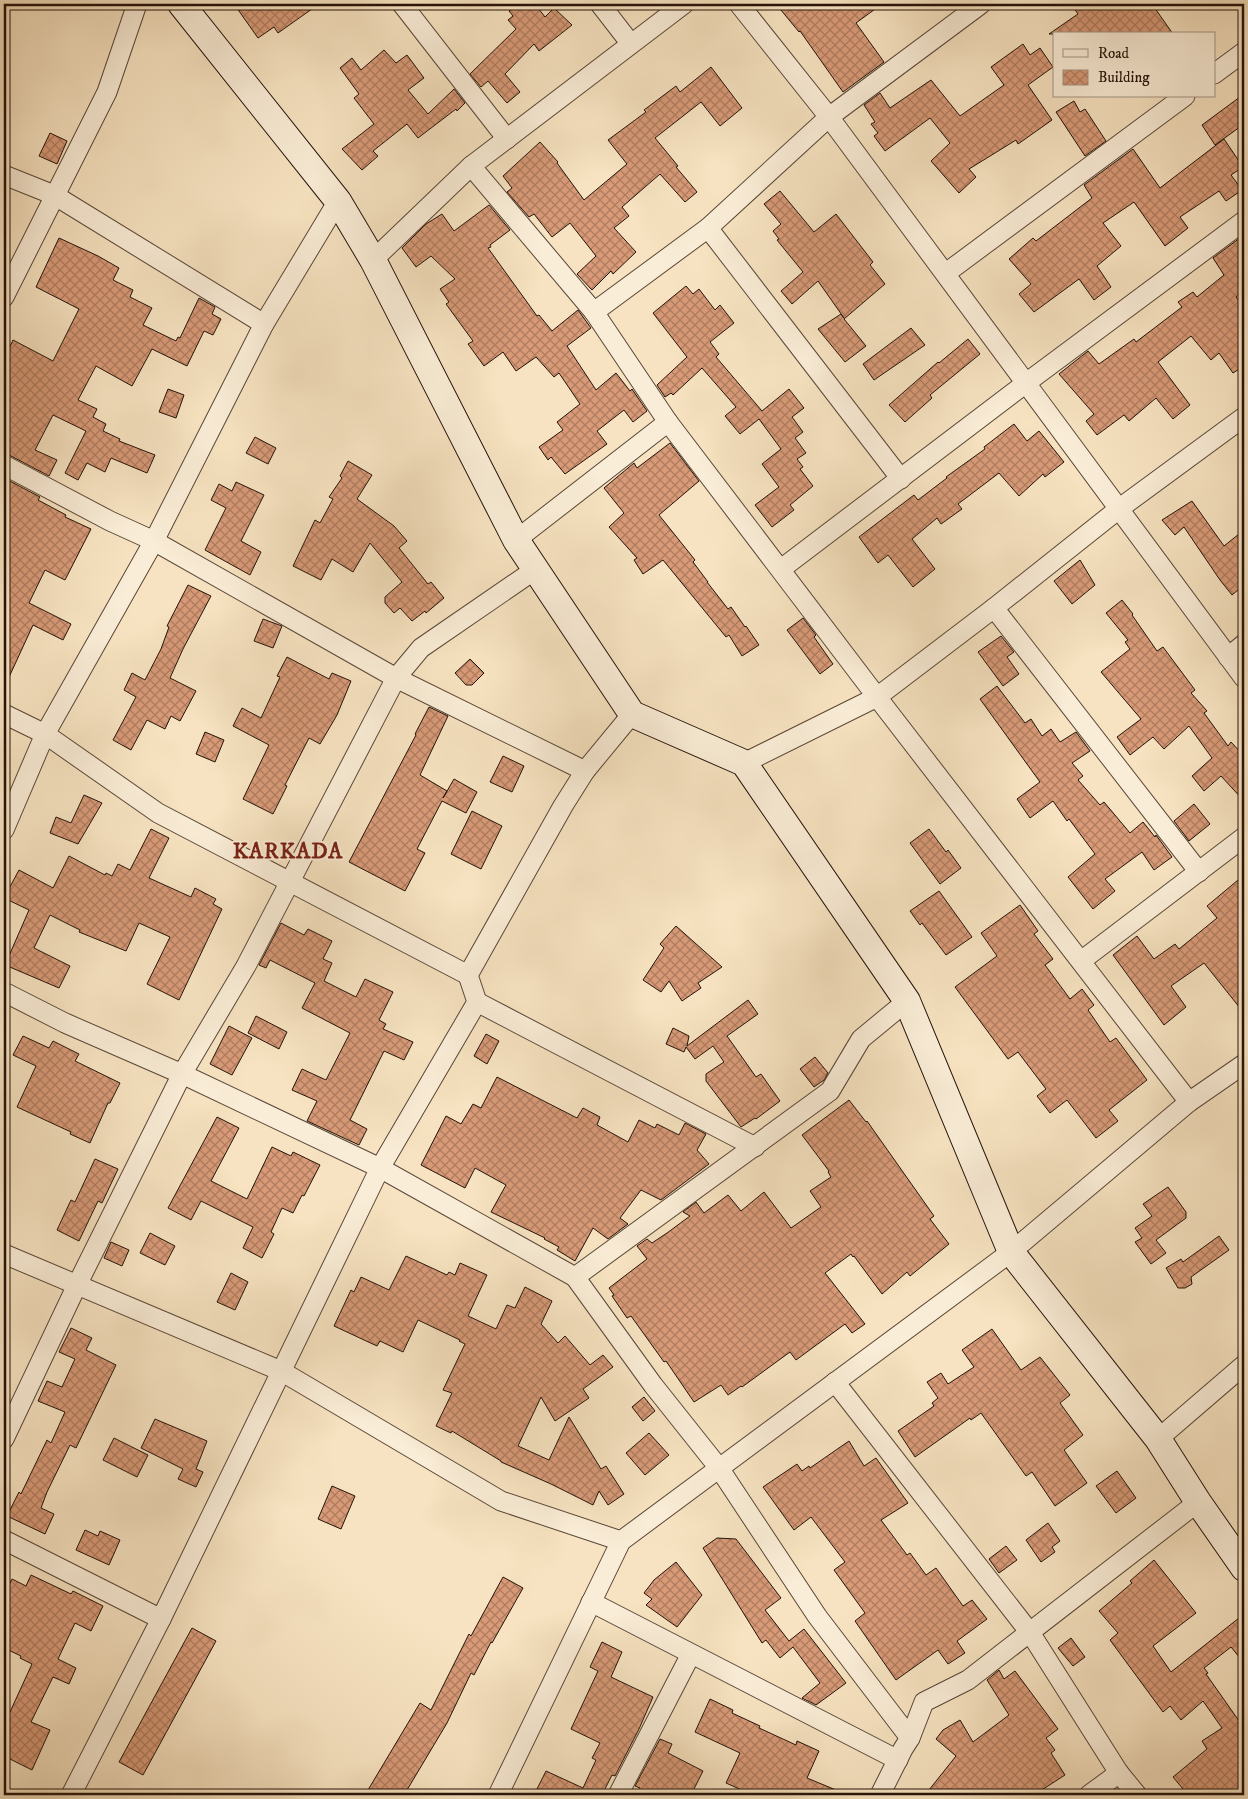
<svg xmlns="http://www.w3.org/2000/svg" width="1248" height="1799" viewBox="0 0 1248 1799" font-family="'IM FELL DW Pica',serif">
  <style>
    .building { fill: url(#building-cross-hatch); stroke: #241209 }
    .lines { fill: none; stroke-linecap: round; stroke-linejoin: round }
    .street-casing { stroke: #594637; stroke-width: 21 }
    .secondary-casing { stroke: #241209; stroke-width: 28 }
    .street { stroke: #faedd7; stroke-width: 19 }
    .secondary { stroke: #faedd7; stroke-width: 26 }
    .labels { text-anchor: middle; stroke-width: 4; stroke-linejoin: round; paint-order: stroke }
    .district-label { font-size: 22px; font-weight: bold; letter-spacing: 1px; fill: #7a1f14; stroke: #faedd7 }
  </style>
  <defs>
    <pattern id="building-cross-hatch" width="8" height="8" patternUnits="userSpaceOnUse" patternTransform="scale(1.25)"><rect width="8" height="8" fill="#d89a77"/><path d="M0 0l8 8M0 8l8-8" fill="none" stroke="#af7c60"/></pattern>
  </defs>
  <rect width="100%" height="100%" fill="#f7e3c1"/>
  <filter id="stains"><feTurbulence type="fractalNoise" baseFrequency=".004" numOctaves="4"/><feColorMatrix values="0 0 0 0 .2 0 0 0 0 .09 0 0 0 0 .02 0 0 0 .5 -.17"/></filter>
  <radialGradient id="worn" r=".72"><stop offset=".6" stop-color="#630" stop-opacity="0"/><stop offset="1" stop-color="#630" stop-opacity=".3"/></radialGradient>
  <!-- building -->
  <g class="building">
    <polygon points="234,4 319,4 278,33 274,27 258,38"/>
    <polygon points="518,4 535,4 545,17 554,8 572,25 539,51 534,44 505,74 520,92 507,103 488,81 481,87 470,74 516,29 508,20 513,16 509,11"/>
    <polygon points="776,4 882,4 856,23 884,62 843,92 800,31 799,32"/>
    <polygon points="1071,4 1152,4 1173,34 1049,34 1078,14"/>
    <polygon points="1023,44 1030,55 1040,48 1053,67 1028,85 1052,120 1018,144 1016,140 969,169 976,177 959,193 931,161 950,143 930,118 885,151 874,136 878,133 871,124 875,122 864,105 880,93 890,108 931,80 960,116 1004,85 991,67"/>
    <polygon points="384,50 396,63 407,55 424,78 408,90 428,114 454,89 465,103 457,111 456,109 418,138 407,124 373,151 378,156 362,170 342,149 374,124 354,98 359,94 340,68 352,58 361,70"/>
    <polygon points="711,67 742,108 720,126 701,102 655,138 678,166 676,167 697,192 685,202 660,174 622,207 629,216 614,228 636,252 613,274 611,271 592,290 577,274 596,256 570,223 552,237 534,214 529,217 507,192 512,188 503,176 540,142 558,162 557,163 584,200 627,164 608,140 646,112 644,110 676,86 680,92"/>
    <polygon points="1244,94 1244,124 1215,145 1202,125"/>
    <polygon points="1074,101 1080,112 1085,109 1106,141 1085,156 1056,112"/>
    <polygon points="50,133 67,141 57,164 39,156"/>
    <polygon points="1224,139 1243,167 1231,175 1242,190 1226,201 1219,191 1180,217 1188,228 1165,246 1134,202 1103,223 1121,246 1097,266 1111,287 1094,300 1079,279 1034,312 1019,294 1031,284 1009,259 1033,238 1036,241 1092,198 1084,185 1133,149 1160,188"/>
    <polygon points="780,191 814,232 836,214 873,262 870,265 885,284 844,319 866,346 845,362 818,329 841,314 844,318 818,281 792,304 781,291 803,272 777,240 779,239 773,231 781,224 764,204"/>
    <polygon points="489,205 510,230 490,245 491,247 488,248 537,316 539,315 552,331 578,310 591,328 567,346 596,390 616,373 630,391 632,389 647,411 633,422 624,410 597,431 607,444 565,474 551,457 548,460 539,447 563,430 557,422 580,404 559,373 554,377 536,357 516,371 503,352 484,366 468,344 473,341 446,304 449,302 440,289 455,279 431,256 416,267 402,248 426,224 442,214 454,231"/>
    <polygon points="1244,235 1244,291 1236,297 1244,307 1244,366 1233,373 1219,353 1211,360 1191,336 1158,362 1190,405 1173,419 1156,398 1129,421 1124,415 1097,435 1086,421 1094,414 1059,374 1088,351 1099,364 1134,339 1136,342 1182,307 1178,302 1193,292 1197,297 1224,275 1213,258"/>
    <polygon points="59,238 98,256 119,268 113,280 133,290 130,297 152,308 143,325 176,341 178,337 180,338 199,298 215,307 212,314 221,319 213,335 204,331 187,366 152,349 132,386 96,366 78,400 97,409 93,417 106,424 103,431 120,439 119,441 155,455 147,473 111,458 105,472 87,463 78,480 65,473 86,431 53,415 35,450 57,460 49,476 9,455 4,454 4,360 13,340 53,361 79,309 36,287"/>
    <polygon points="686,286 693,294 699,289 715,310 720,305 734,323 710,342 719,354 716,357 762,411 789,389 804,408 792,417 803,432 795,438 806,453 797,459 803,467 800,469 813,486 790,505 794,510 772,527 755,505 779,487 762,464 781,449 759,419 740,434 725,416 736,407 702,368 673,395 671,393 665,397 657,385 687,357 653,313"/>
    <polygon points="911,328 925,345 874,380 863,364"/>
    <polygon points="968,339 980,354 930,395 932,398 905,422 889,405 938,362 939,363"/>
    <polygon points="168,389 184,395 176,418 159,412"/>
    <polygon points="1014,424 1027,441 1039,431 1064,462 1045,477 1043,474 1019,496 999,473 958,504 962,509 941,524 937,518 912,539 935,569 913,587 888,555 878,563 859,537 914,495 918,500 947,478 946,477 985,449 984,447"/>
    <polygon points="255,437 276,448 268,464 246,453"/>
    <polygon points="670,443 699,481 659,515 695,560 693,562 708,582 707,582 728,609 731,607 745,627 746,626 759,645 742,656 729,635 726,637 663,560 643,574 634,560 637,558 609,527 624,513 604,488 634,463 637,468"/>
    <polygon points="348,461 372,475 357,499 394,526 407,541 399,548 428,584 431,582 444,598 426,613 425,611 412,621 400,608 394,613 385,603 385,597 402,582 370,543 353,572 332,559 321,580 293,566 315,520 320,523 333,499 329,497 342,478 340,476"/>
    <polygon points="4,478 40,497 38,500 66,515 65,517 91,529 65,580 45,570 29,603 71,624 63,640 33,625 4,688"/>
    <polygon points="236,482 264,495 241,541 261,552 250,575 205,550 226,508 211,500 219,484 232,491"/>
    <polygon points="1192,501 1224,546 1244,530 1244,585 1232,595 1220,580 1184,527 1175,535 1162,520"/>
    <polygon points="1080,560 1095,585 1072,604 1054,581"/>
    <polygon points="188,585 211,596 183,649 170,678 196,691 180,721 171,716 165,729 147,720 131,750 113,740 136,697 124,690 132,673 145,680 161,649 169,627 167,626"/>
    <polygon points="1122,600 1133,614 1132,615 1157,651 1163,647 1195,690 1191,693 1207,711 1204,713 1228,746 1231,742 1244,756 1244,801 1221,776 1204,791 1192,776 1212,758 1189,726 1164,749 1153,737 1130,755 1117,737 1141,719 1101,672 1130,649 1125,642 1128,640 1106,613"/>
    <polygon points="803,618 816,635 814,637 833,664 820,674 787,630"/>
    <polygon points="263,619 282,626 273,648 254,641"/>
    <polygon points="1001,636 1014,652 1007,657 1019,674 1003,686 978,652"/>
    <polygon points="287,657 329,679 332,673 351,681 337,715 320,744 309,738 285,785 287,786 273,814 243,799 269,745 233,726 242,708 261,718 280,677 277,676"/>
    <polygon points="470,659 484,673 472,685 466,685 455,673"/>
    <polygon points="997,686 1025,723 1031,719 1042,736 1051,729 1060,742 1076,732 1090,751 1072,763 1083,776 1078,780 1100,805 1104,802 1130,833 1143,822 1155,837 1156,835 1172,857 1154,870 1142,852 1105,879 1115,891 1093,909 1068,877 1095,854 1069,819 1067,821 1053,801 1030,818 1017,799 1040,782 980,699"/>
    <polygon points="429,707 448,716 420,775 447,791 443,798 454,779 477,792 466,813 442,801 417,849 425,853 405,891 349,862 416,735 415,734"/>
    <polygon points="205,732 224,740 215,762 196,754"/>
    <polygon points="503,756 524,766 512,792 490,782"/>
    <polygon points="84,795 102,803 78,844 50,833 56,817 71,823"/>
    <polygon points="1194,804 1210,824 1189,841 1174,821"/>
    <polygon points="472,811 502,826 481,869 451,854"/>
    <polygon points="151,829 169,838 149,878 191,897 195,888 216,899 213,904 222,909 179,1000 147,984 170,937 139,923 126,951 79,932 80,930 50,915 34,948 70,966 59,988 5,965 29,910 4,898 19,870 53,888 69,856 105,875 106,873 112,876 118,864 130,870"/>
    <polygon points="929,829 946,852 948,850 961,868 940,884 910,843"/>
    <polygon points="1244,875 1244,1013 1204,963 1171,986 1186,1007 1164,1025 1113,955 1137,936 1154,959 1175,944 1179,949 1217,918 1207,906"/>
    <polygon points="939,891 972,937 946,955 922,923 920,925 910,911"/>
    <polygon points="1020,905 1038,931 1034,934 1053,959 1045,965 1070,999 1082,989 1094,1005 1088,1010 1110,1042 1116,1038 1147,1080 1109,1110 1118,1121 1096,1138 1067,1100 1050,1113 1037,1096 1046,1089 1018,1052 1008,1059 955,987 997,956 981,933"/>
    <polygon points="281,923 304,935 308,929 332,941 323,959 332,963 324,981 356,997 365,979 393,992 379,1020 386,1024 383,1029 413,1042 404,1060 384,1051 350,1120 367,1129 359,1145 307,1121 317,1101 292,1090 302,1069 326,1080 350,1033 302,1008 315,983 270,960 266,968 259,965"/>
    <polygon points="676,926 722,967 698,983 701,988 682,1001 669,981 661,992 643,980 664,948 660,944"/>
    <polygon points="748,1000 758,1014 727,1036 756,1077 761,1074 780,1101 756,1119 755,1118 741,1127 706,1081 706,1074 724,1062 713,1046 695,1059 686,1047 684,1052 666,1044 673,1028 689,1036 687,1046"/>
    <polygon points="256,1016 287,1032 279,1049 248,1033"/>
    <polygon points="229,1026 252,1038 232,1075 210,1064"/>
    <polygon points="486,1034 499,1041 487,1064 474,1056"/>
    <polygon points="23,1036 49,1048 53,1041 79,1054 75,1061 120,1083 110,1103 108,1103 90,1143 70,1134 71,1132 17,1107 36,1066 13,1055"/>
    <polygon points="815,1057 828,1073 824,1080 814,1087 800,1069"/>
    <polygon points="497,1077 577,1118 583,1108 600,1117 597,1125 628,1142 639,1120 655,1128 657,1124 679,1135 685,1123 706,1134 697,1150 709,1164 661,1200 641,1190 620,1218 628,1224 608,1239 593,1228 575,1261 557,1250 559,1247 544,1239 545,1238 491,1212 506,1185 475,1168 465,1188 421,1165 446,1116 461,1124 473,1104 481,1108"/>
    <polygon points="849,1100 866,1122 867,1121 934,1216 930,1219 949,1244 910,1276 907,1272 882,1294 854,1256 853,1257 851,1254 825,1273 865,1324 852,1333 845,1324 796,1360 790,1352 742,1387 741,1386 728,1395 721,1385 694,1402 666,1361 664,1362 631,1316 627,1318 612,1296 614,1295 609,1288 647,1259 637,1246 647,1239 652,1243 667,1233 690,1216 683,1212 696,1202 704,1213 728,1195 741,1211 764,1192 791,1228 821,1207 810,1191 831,1177 828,1172 829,1171 802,1135"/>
    <polygon points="217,1117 239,1128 211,1181 247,1199 272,1147 291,1156 293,1152 320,1165 304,1196 302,1195 293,1213 282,1208 271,1232 274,1234 262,1258 243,1248 253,1227 201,1201 191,1220 168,1208"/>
    <polygon points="95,1159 118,1169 102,1203 98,1201 79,1241 57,1230 71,1200 75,1202"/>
    <polygon points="1168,1187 1186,1212 1186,1218 1156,1240 1166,1253 1151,1264 1135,1242 1142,1238 1135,1228 1152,1216 1143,1204"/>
    <polygon points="150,1233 175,1246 165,1265 140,1253"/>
    <polygon points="1219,1236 1229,1250 1191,1277 1192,1284 1185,1288 1178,1288 1166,1268 1181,1259 1183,1262"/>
    <polygon points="111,1242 129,1250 122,1266 104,1258"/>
    <polygon points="406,1256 447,1275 449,1272 455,1275 460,1263 487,1275 468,1316 496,1329 507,1305 515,1308 525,1287 552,1301 541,1324 558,1343 565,1336 590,1365 603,1355 613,1367 583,1389 589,1398 555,1421 541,1397 518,1446 549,1460 569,1417 601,1469 606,1466 624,1494 608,1505 599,1491 593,1505 551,1484 501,1462 501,1461 452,1431 451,1433 436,1426 452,1393 443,1390 465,1344 459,1341 460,1340 418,1320 403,1352 380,1341 377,1346 334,1326 351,1290 354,1292 361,1277 389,1290"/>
    <polygon points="231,1273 248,1282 235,1310 217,1302"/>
    <polygon points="71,1328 92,1338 86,1350 116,1365 76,1448 70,1445 47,1492 41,1508 54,1514 45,1534 7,1516 19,1492 21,1494 47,1440 51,1443 65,1412 38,1401 47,1381 62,1387 75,1359 59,1352"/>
    <polygon points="992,1329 1021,1370 1040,1357 1070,1395 1060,1403 1083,1435 1064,1450 1087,1483 1055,1506 1032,1472 1026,1476 981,1413 971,1420 970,1418 915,1457 898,1431 934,1406 932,1403 938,1398 927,1382 941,1373 948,1384 974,1367 962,1350"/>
    <polygon points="644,1397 655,1411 643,1421 632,1407"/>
    <polygon points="155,1419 207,1441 196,1469 203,1472 196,1487 178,1479 183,1469 141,1448"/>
    <polygon points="649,1433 669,1455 645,1475 626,1453"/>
    <polygon points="114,1438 148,1455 137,1477 103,1460"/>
    <polygon points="849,1441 864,1466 876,1458 908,1503 881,1520 907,1555 910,1553 926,1575 936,1568 963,1606 972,1600 987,1619 957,1641 965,1653 948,1664 938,1650 896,1680 855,1621 865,1613 834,1570 845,1562 811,1517 794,1530 763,1487 797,1464 802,1471 809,1466 810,1468"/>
    <polygon points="1117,1471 1136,1498 1116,1513 1096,1486"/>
    <polygon points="332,1486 355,1496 341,1529 318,1519"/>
    <polygon points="1048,1523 1060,1541 1052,1547 1055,1552 1041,1562 1026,1540"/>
    <polygon points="85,1530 98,1536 100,1531 120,1540 109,1565 76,1550"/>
    <polygon points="717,1538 736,1539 781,1598 765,1610 789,1641 804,1629 846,1683 816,1705 802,1698 820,1683 793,1647 780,1658 766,1640 762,1643 703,1548"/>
    <polygon points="1006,1546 1017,1560 999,1573 989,1559"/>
    <polygon points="1154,1560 1196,1613 1153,1646 1171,1672 1244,1614 1244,1663 1231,1647 1204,1668 1208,1673 1206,1674 1244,1728 1244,1795 1188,1795 1173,1777 1207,1749 1202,1741 1222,1728 1203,1701 1181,1720 1170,1706 1163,1712 1110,1640 1118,1633 1099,1611 1132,1583 1130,1581"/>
    <polygon points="676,1562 702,1595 677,1627 646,1605 652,1599 644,1593 654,1580"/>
    <polygon points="31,1575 71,1594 73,1591 103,1606 91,1631 75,1623 58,1659 76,1668 69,1684 53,1677 31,1722 50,1730 32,1770 4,1756 4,1721 8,1711 10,1712 32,1664 20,1658 21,1656 4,1648 4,1595 12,1579 26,1586"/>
    <polygon points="503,1577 523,1588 492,1643 491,1642 474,1675 471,1673 447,1723 404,1795 365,1795 420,1703 431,1710 469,1634 471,1636"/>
    <polygon points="192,1628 216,1641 143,1775 119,1762"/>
    <polygon points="1071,1638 1085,1657 1073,1666 1058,1648"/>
    <polygon points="602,1642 622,1652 611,1677 653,1697 639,1729 615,1776 612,1775 602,1795 534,1795 546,1771 583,1788 596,1760 592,1758 600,1743 571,1729 598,1671 590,1667"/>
    <polygon points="999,1670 1004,1679 1015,1671 1058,1729 1046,1738 1055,1750 1051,1753 1065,1775 1034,1795 925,1795 956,1756 936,1739 943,1730 960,1720 973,1742 1009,1715 987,1680"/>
    <polygon points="710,1699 733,1710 732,1713 760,1726 759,1728 796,1745 797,1741 819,1751 807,1778 848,1795 753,1795 726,1783 740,1753 695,1732"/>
    <polygon points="660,1739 672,1744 668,1753 703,1771 691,1795 636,1795 640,1788 635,1786"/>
  </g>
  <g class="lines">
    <defs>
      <g id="street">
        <polyline points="402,4 507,139"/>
        <polyline points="600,4 631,44"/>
        <polyline points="739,4 829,117 1244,678"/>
        <polyline points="1214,74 1244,52"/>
        <polyline points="471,166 594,312 668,422 877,697 1189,1102"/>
        <polyline points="4,175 54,195 264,324"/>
        <polyline points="708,228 901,479"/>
        <polyline points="373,260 471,166 684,4"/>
        <polyline points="946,273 1185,96"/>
        <polyline points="4,297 107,92 137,4"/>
        <polyline points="594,312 708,228 829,117 981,4"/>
        <polyline points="4,465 110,521 154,541 396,678 585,771"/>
        <polyline points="516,540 668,422"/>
        <polyline points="781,569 1026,383 1244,221"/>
        <polyline points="994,608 1199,872"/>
        <polyline points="1228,657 1244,644"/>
        <polyline points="4,714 45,734 158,813 468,975"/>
        <polyline points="744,763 877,697 994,608 1120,508 1244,417"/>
        <polyline points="4,830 45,734 154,541 264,324 338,201"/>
        <polyline points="1081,961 1244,837"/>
        <polyline points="4,992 65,1023 182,1074 380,1168 575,1277 830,1091 861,1039 907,1001"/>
        <polyline points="477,1002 755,1147"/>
        <polyline points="4,1254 281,1371 501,1501 621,1541"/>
        <polyline points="575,1277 653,1385 719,1468 817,1616 910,1738"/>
        <polyline points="835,1382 1031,1634 1119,1773 1137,1795"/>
        <polyline points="4,1439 77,1285 182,1074 246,966 396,678 421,648 536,569"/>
        <polyline points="1158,1439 1244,1365"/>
        <polyline points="4,1540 161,1619"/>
        <polyline points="591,1602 898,1760"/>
        <polyline points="71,1795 161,1619 380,1168 477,1002 468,975 563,806 585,771 632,714"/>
        <polyline points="498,1795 621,1541 1011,1252 1189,1102 1244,1064"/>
        <polyline points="618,1795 691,1654"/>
        <polyline points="880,1795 903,1749 910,1738 924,1702 968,1680 1198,1502"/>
        <polyline points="1089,1795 1119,1773"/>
      </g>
      <polyline id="secondary" points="181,4 338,201 373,260 516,540 632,714 744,763 907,1001 1011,1252 1158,1439 1198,1502 1244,1568"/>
    </defs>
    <!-- street casing -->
    <use href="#street" class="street-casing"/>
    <!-- secondary casing -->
    <use href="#secondary" class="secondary-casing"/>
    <!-- street -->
    <use href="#street" class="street"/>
    <!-- secondary -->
    <use href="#secondary" class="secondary"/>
  </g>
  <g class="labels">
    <!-- district labels -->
    <g class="district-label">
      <text x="288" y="858">KARKADA</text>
    </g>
  </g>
  <!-- margin -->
  <rect width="1248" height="1799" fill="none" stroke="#f7e3c1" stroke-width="20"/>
  <rect x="5" y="5" width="1238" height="1789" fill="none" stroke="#241209" stroke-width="2.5"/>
  <rect x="10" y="10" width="1228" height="1779" fill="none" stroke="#241209"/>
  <!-- legend -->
  <rect x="1053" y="32" width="162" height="65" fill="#faedd7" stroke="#a49585"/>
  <rect x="1063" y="49" width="25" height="8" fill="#faedd7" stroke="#a49585"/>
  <text x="1098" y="58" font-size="15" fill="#241209">Road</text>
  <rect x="1063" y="70" width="25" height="15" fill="url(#building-cross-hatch)" stroke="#a49585"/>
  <text x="1098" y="82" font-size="15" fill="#241209">Building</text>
  <rect width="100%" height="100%" filter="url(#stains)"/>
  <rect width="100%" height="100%" fill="url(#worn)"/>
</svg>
